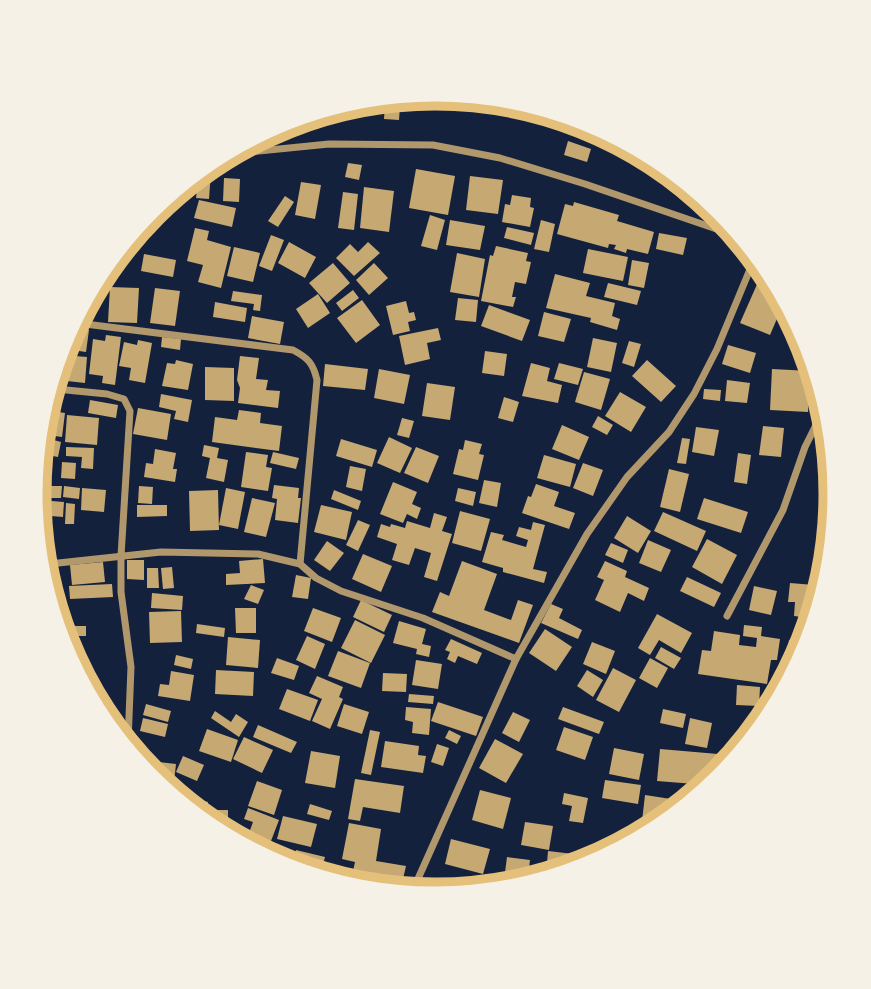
<svg xmlns="http://www.w3.org/2000/svg" width="871" height="989" viewBox="0 0 871 989" font-family="Bitter,serif">
  <style>
    .building { fill: #c6a872 }
    .lines { fill: none; stroke-linecap: round; stroke-linejoin: round }
    .minor { stroke: #b1986c; stroke-width: 7 }
    .rim { fill: none; stroke: #e5c07b; stroke-width: 9 }
  </style>
  <rect width="100%" height="100%" fill="#14213d"/>
  <!-- building -->
  <g class="building">
    <polygon points="419,97 419,107 400,106 399,120 384,119 385,104"/>
    <polygon points="568,141 591,149 587,162 564,155"/>
    <polygon points="348,163 362,165 359,180 345,177"/>
    <polygon points="416,169 455,176 448,215 409,208"/>
    <polygon points="211,172 209,199 196,198 198,181"/>
    <polygon points="470,176 503,180 498,214 466,210"/>
    <polygon points="224,178 240,179 239,202 223,201"/>
    <polygon points="301,182 321,185 315,219 295,215"/>
    <polygon points="364,187 394,191 389,232 360,228"/>
    <polygon points="343,192 358,194 354,230 338,228"/>
    <polygon points="512,195 531,198 530,207 534,208 530,227 502,222 505,204 510,205"/>
    <polygon points="285,196 294,202 278,227 268,221"/>
    <polygon points="199,200 236,208 232,227 194,218"/>
    <polygon points="574,202 619,215 617,221 654,232 648,254 627,249 626,253 614,249 616,245 609,244 608,248 557,234 565,204 573,206"/>
    <polygon points="430,215 445,220 437,250 421,246"/>
    <polygon points="450,220 485,226 480,250 446,245"/>
    <polygon points="541,220 555,224 549,252 534,249"/>
    <polygon points="507,227 534,233 531,245 504,238"/>
    <polygon points="195,228 209,231 207,240 231,247 221,288 198,282 203,265 187,261"/>
    <polygon points="659,233 687,238 683,255 656,249"/>
    <polygon points="271,235 284,240 272,271 259,266"/>
    <polygon points="289,242 316,257 305,278 278,263"/>
    <polygon points="368,242 380,253 354,276 336,258 350,244 358,252"/>
    <polygon points="496,246 528,253 526,261 531,262 526,284 515,282 512,297 516,297 513,307 481,301 490,255 493,256"/>
    <polygon points="234,247 260,253 253,282 227,276"/>
    <polygon points="588,249 628,257 623,281 583,273"/>
    <polygon points="457,253 485,259 479,297 450,292"/>
    <polygon points="144,254 176,260 173,277 141,271"/>
    <polygon points="632,260 649,263 644,288 628,285"/>
    <polygon points="333,263 350,283 327,303 309,283"/>
    <polygon points="374,263 388,278 369,295 356,280"/>
    <polygon points="555,274 590,283 586,296 615,303 612,316 620,319 617,330 590,322 591,318 546,308"/>
    <polygon points="758,282 769,287 782,307 770,335 740,323"/>
    <polygon points="608,283 641,291 637,305 604,297"/>
    <polygon points="110,287 139,288 137,323 108,322"/>
    <polygon points="155,288 180,291 175,326 150,323"/>
    <polygon points="353,290 359,298 342,311 336,303"/>
    <polygon points="233,291 262,295 260,311 253,310 254,304 231,301"/>
    <polygon points="318,294 330,313 308,328 296,309"/>
    <polygon points="458,298 478,300 476,322 455,320"/>
    <polygon points="362,300 380,325 356,343 337,318"/>
    <polygon points="406,301 409,313 414,312 416,320 408,322 410,331 393,335 386,306"/>
    <polygon points="215,302 247,308 245,322 213,317"/>
    <polygon points="489,305 530,320 522,341 481,326"/>
    <polygon points="544,312 571,319 564,342 538,336"/>
    <polygon points="252,316 284,322 280,344 248,338"/>
    <polygon points="75,327 89,330 86,352 72,350 73,343 65,342"/>
    <polygon points="438,328 441,340 427,343 430,359 405,365 399,336"/>
    <polygon points="106,335 121,337 115,385 102,383 103,376 89,374 93,339 105,341"/>
    <polygon points="162,337 181,339 180,350 161,347"/>
    <polygon points="593,338 617,343 611,372 587,367"/>
    <polygon points="138,340 152,343 145,383 129,380 131,368 119,366 124,342 137,345"/>
    <polygon points="629,341 641,344 634,367 622,363"/>
    <polygon points="728,345 756,353 750,373 722,364"/>
    <polygon points="485,351 507,354 504,376 482,373"/>
    <polygon points="75,356 87,357 85,383 58,380 61,362 74,363"/>
    <polygon points="240,356 259,358 256,379 268,380 266,390 280,391 278,408 238,403 240,388 237,380"/>
    <polygon points="176,360 193,364 188,390 162,386 167,363 175,364"/>
    <polygon points="647,360 676,386 661,402 632,376"/>
    <polygon points="531,363 550,368 547,381 562,385 558,403 522,396"/>
    <polygon points="559,363 583,369 578,385 554,379"/>
    <polygon points="325,364 368,369 365,390 323,386"/>
    <polygon points="205,367 234,368 234,401 205,400"/>
    <polygon points="379,369 410,375 404,404 374,398"/>
    <polygon points="772,369 810,371 808,412 770,410"/>
    <polygon points="584,372 610,379 601,410 575,402"/>
    <polygon points="727,380 750,383 747,403 725,401"/>
    <polygon points="427,383 455,387 450,420 422,416"/>
    <polygon points="704,389 721,390 720,401 703,399"/>
    <polygon points="620,392 646,407 631,432 605,416"/>
    <polygon points="161,394 192,400 188,422 174,419 176,411 159,407"/>
    <polygon points="504,397 519,402 513,422 498,418"/>
    <polygon points="90,400 118,405 116,418 88,413"/>
    <polygon points="138,408 171,414 167,440 133,434"/>
    <polygon points="239,410 261,413 260,423 282,426 279,451 212,442 215,417 237,420"/>
    <polygon points="52,411 65,413 62,437 47,435"/>
    <polygon points="67,415 99,418 97,445 65,442"/>
    <polygon points="598,416 613,425 607,435 592,427"/>
    <polygon points="402,418 414,421 409,438 397,435"/>
    <polygon points="562,425 589,437 579,460 552,449"/>
    <polygon points="763,426 784,428 781,457 759,455"/>
    <polygon points="696,427 719,430 714,456 692,452"/>
    <polygon points="389,437 412,448 400,473 377,463"/>
    <polygon points="682,438 690,439 686,464 677,463"/>
    <polygon points="50,439 61,442 58,457 47,455"/>
    <polygon points="341,439 377,450 372,467 336,456"/>
    <polygon points="465,440 482,444 479,454 484,455 478,480 453,474 459,449 463,450"/>
    <polygon points="204,445 219,448 217,458 228,460 224,482 206,478 210,458 202,456"/>
    <polygon points="66,447 94,448 93,469 81,468 82,457 66,456"/>
    <polygon points="416,447 439,456 428,483 404,473"/>
    <polygon points="155,449 176,453 173,469 177,469 175,482 144,477 146,463 153,464"/>
    <polygon points="246,452 268,455 266,467 272,468 268,491 241,487"/>
    <polygon points="273,452 299,458 296,469 270,463"/>
    <polygon points="738,453 751,455 747,484 734,482"/>
    <polygon points="544,455 576,464 570,487 537,478"/>
    <polygon points="62,462 76,463 75,479 61,478"/>
    <polygon points="583,463 603,470 593,496 573,488"/>
    <polygon points="350,466 366,469 362,491 346,487"/>
    <polygon points="669,469 689,474 680,512 660,507"/>
    <polygon points="43,478 51,478 51,486 62,486 61,498 36,498 37,486 43,486"/>
    <polygon points="484,480 501,483 497,507 479,503"/>
    <polygon points="393,482 417,492 412,504 421,508 417,519 407,514 403,523 380,514"/>
    <polygon points="536,484 559,492 554,506 575,513 569,529 522,513 528,496 531,497"/>
    <polygon points="274,485 299,488 298,498 301,498 298,523 275,520 277,499 272,498"/>
    <polygon points="64,486 80,488 79,499 63,497"/>
    <polygon points="139,486 153,487 152,504 138,503"/>
    <polygon points="82,488 106,490 104,512 81,510"/>
    <polygon points="226,488 245,492 238,529 219,525"/>
    <polygon points="458,488 476,492 473,506 455,501"/>
    <polygon points="218,490 219,530 190,531 189,491"/>
    <polygon points="334,490 361,501 358,510 331,499"/>
    <polygon points="252,498 275,503 266,537 244,532"/>
    <polygon points="704,498 748,512 741,533 697,519"/>
    <polygon points="39,500 64,502 63,517 39,515"/>
    <polygon points="66,503 75,504 74,524 65,524"/>
    <polygon points="137,505 167,505 167,516 137,517"/>
    <polygon points="321,505 352,512 346,540 314,532"/>
    <polygon points="460,511 490,519 481,551 452,543"/>
    <polygon points="663,512 706,531 697,551 654,531"/>
    <polygon points="434,513 447,517 442,531 452,534 437,581 424,577 431,553 415,548 409,565 392,560 397,544 377,537 381,524 390,527 391,524 405,528 407,521 430,528"/>
    <polygon points="627,516 651,531 638,553 614,538"/>
    <polygon points="358,520 370,525 358,551 346,545"/>
    <polygon points="533,522 545,525 533,569 547,572 544,583 503,572 503,568 482,562 491,532 504,535 502,540 526,547 528,540 516,536 519,527 531,530"/>
    <polygon points="707,539 737,555 722,584 692,567"/>
    <polygon points="648,540 671,550 661,572 639,563"/>
    <polygon points="327,541 344,553 330,571 314,560"/>
    <polygon points="611,543 628,550 623,563 605,555"/>
    <polygon points="363,554 392,566 381,592 352,579"/>
    <polygon points="263,559 265,583 226,585 226,574 240,573 239,561"/>
    <polygon points="127,560 144,560 144,580 127,579"/>
    <polygon points="462,561 497,574 484,610 511,620 518,600 533,605 519,643 432,612 440,592 449,596"/>
    <polygon points="605,561 627,571 625,577 649,588 644,601 628,593 620,612 595,600 604,580 597,577"/>
    <polygon points="103,562 105,582 72,585 70,565"/>
    <polygon points="172,567 174,588 163,589 161,568"/>
    <polygon points="147,568 158,568 159,588 147,588"/>
    <polygon points="296,575 311,578 308,599 292,597"/>
    <polygon points="687,577 721,593 714,607 680,591"/>
    <polygon points="790,583 814,585 810,618 794,616 795,602 788,602"/>
    <polygon points="112,584 113,597 70,599 69,586"/>
    <polygon points="251,585 264,590 258,604 244,599"/>
    <polygon points="754,586 777,591 771,615 749,610"/>
    <polygon points="152,593 183,596 182,610 151,608"/>
    <polygon points="361,600 392,615 384,632 353,617"/>
    <polygon points="551,604 563,609 559,618 582,630 578,639 541,623"/>
    <polygon points="235,608 256,608 256,633 236,633"/>
    <polygon points="313,608 341,618 332,642 304,631"/>
    <polygon points="181,611 182,642 150,643 149,612"/>
    <polygon points="657,614 692,633 681,653 659,640 650,655 638,648"/>
    <polygon points="355,620 385,635 371,663 341,648"/>
    <polygon points="399,621 426,629 422,644 431,646 429,657 416,654 417,649 393,643"/>
    <polygon points="60,623 67,623 67,626 86,626 86,636 63,636"/>
    <polygon points="197,624 225,628 224,637 196,633"/>
    <polygon points="744,625 762,627 761,636 780,639 777,660 771,660 767,684 698,674 702,650 711,651 714,631 740,635 739,645 756,647 757,638 743,636"/>
    <polygon points="545,629 572,647 556,671 529,653"/>
    <polygon points="307,636 325,644 315,669 296,660"/>
    <polygon points="228,637 260,640 258,668 226,665"/>
    <polygon points="451,639 482,653 477,664 458,656 455,663 447,659 450,652 445,650"/>
    <polygon points="789,640 807,642 805,648 787,675 785,675"/>
    <polygon points="592,642 615,651 606,674 583,664"/>
    <polygon points="661,647 681,658 674,669 655,658"/>
    <polygon points="338,651 370,663 361,688 328,676"/>
    <polygon points="176,655 193,659 191,669 174,665"/>
    <polygon points="277,658 299,666 294,680 271,673"/>
    <polygon points="650,658 668,668 657,688 639,678"/>
    <polygon points="416,660 442,664 438,689 412,685"/>
    <polygon points="613,668 636,680 619,712 596,700"/>
    <polygon points="216,670 254,672 253,696 215,694"/>
    <polygon points="587,670 603,680 593,697 577,686"/>
    <polygon points="171,671 194,675 190,701 158,696 160,684 169,685"/>
    <polygon points="383,673 407,674 406,692 382,691"/>
    <polygon points="317,676 343,687 339,697 343,699 330,729 312,721 322,699 309,693"/>
    <polygon points="737,685 760,687 759,706 736,705"/>
    <polygon points="287,689 318,700 310,721 279,709"/>
    <polygon points="409,694 434,696 433,704 408,702"/>
    <polygon points="438,702 483,717 476,736 431,721"/>
    <polygon points="146,704 171,711 168,722 143,715"/>
    <polygon points="344,704 369,712 362,734 337,726"/>
    <polygon points="406,707 431,709 429,735 412,733 413,722 405,720"/>
    <polygon points="563,707 604,722 599,734 558,719"/>
    <polygon points="663,709 686,714 683,728 660,723"/>
    <polygon points="215,711 231,722 236,714 248,722 239,737 211,718"/>
    <polygon points="513,712 530,720 519,742 502,733"/>
    <polygon points="143,718 168,724 165,737 140,731"/>
    <polygon points="690,718 712,723 707,748 685,744"/>
    <polygon points="258,725 297,742 291,753 253,737"/>
    <polygon points="564,727 593,737 585,760 556,750"/>
    <polygon points="207,729 238,740 231,762 199,751"/>
    <polygon points="370,730 380,732 371,775 361,773"/>
    <polygon points="449,730 461,736 457,744 445,738"/>
    <polygon points="244,737 273,750 262,773 233,759"/>
    <polygon points="495,739 523,754 506,783 479,768"/>
    <polygon points="385,741 419,746 418,755 426,756 423,773 381,767"/>
    <polygon points="437,744 449,748 443,766 431,762"/>
    <polygon points="614,748 644,754 639,780 609,774"/>
    <polygon points="660,749 718,754 716,780 707,785 657,781"/>
    <polygon points="311,751 340,756 335,788 305,783"/>
    <polygon points="183,756 204,765 197,781 176,772"/>
    <polygon points="141,760 176,764 173,791 152,777"/>
    <polygon points="355,779 404,786 400,813 363,807 360,821 348,819"/>
    <polygon points="605,780 641,785 638,804 602,798"/>
    <polygon points="257,781 282,790 274,815 248,806"/>
    <polygon points="480,790 511,798 503,829 472,820"/>
    <polygon points="564,793 588,798 583,823 569,821 572,806 562,804"/>
    <polygon points="178,795 208,802 206,813 201,810"/>
    <polygon points="645,795 671,799 670,810 641,830"/>
    <polygon points="310,804 332,811 329,820 307,814"/>
    <polygon points="248,808 279,820 271,841 249,833 253,822 244,819"/>
    <polygon points="212,810 228,810 228,828 212,817"/>
    <polygon points="283,816 317,824 311,847 277,839"/>
    <polygon points="525,822 553,826 549,850 521,845"/>
    <polygon points="349,823 381,829 376,861 406,866 403,879 353,871 355,862 342,859"/>
    <polygon points="451,839 490,849 483,874 445,864"/>
    <polygon points="296,850 325,857 321,872 292,866"/>
    <polygon points="548,851 582,855 581,864 587,865 564,869 565,865 547,863"/>
    <polygon points="507,857 530,860 528,877 504,880"/>
    <polygon points="440,881 468,888 436,895"/>
  </g>
  <g class="lines">
    <!-- minor -->
    <g class="minor">
      <polyline points="240,153 329,144 433,145 500,158 585,184 734,235"/>
      <path d="M77,323l216,27c15,8 20,13 24,30l-17,184"/>
      <polyline points="56,389 107,394 124,399 130,411 121,556 121,592 131,667 128,742"/>
      <polyline points="49,564 161,552 258,554 300,564 316,578 341,591 423,618 516,659"/>
      <polyline points="727,616 783,510 805,447 818,421 819,409"/>
      <polyline points="413,890 516,659 587,534 627,477 669,432 694,394 717,349 753,262"/>
    </g>
  </g>
  <!-- crop -->
  <path d="M0 0H871V989H0ZM47 494a388 388 0 1 1 776 0a388 388 0 1 1-776 0Z" fill="#f6f1e7" fill-rule="evenodd"/>
  <path class="rim" d="M47 494a388 388 0 1 1 776 0a388 388 0 1 1-776 0Z"/>
</svg>
